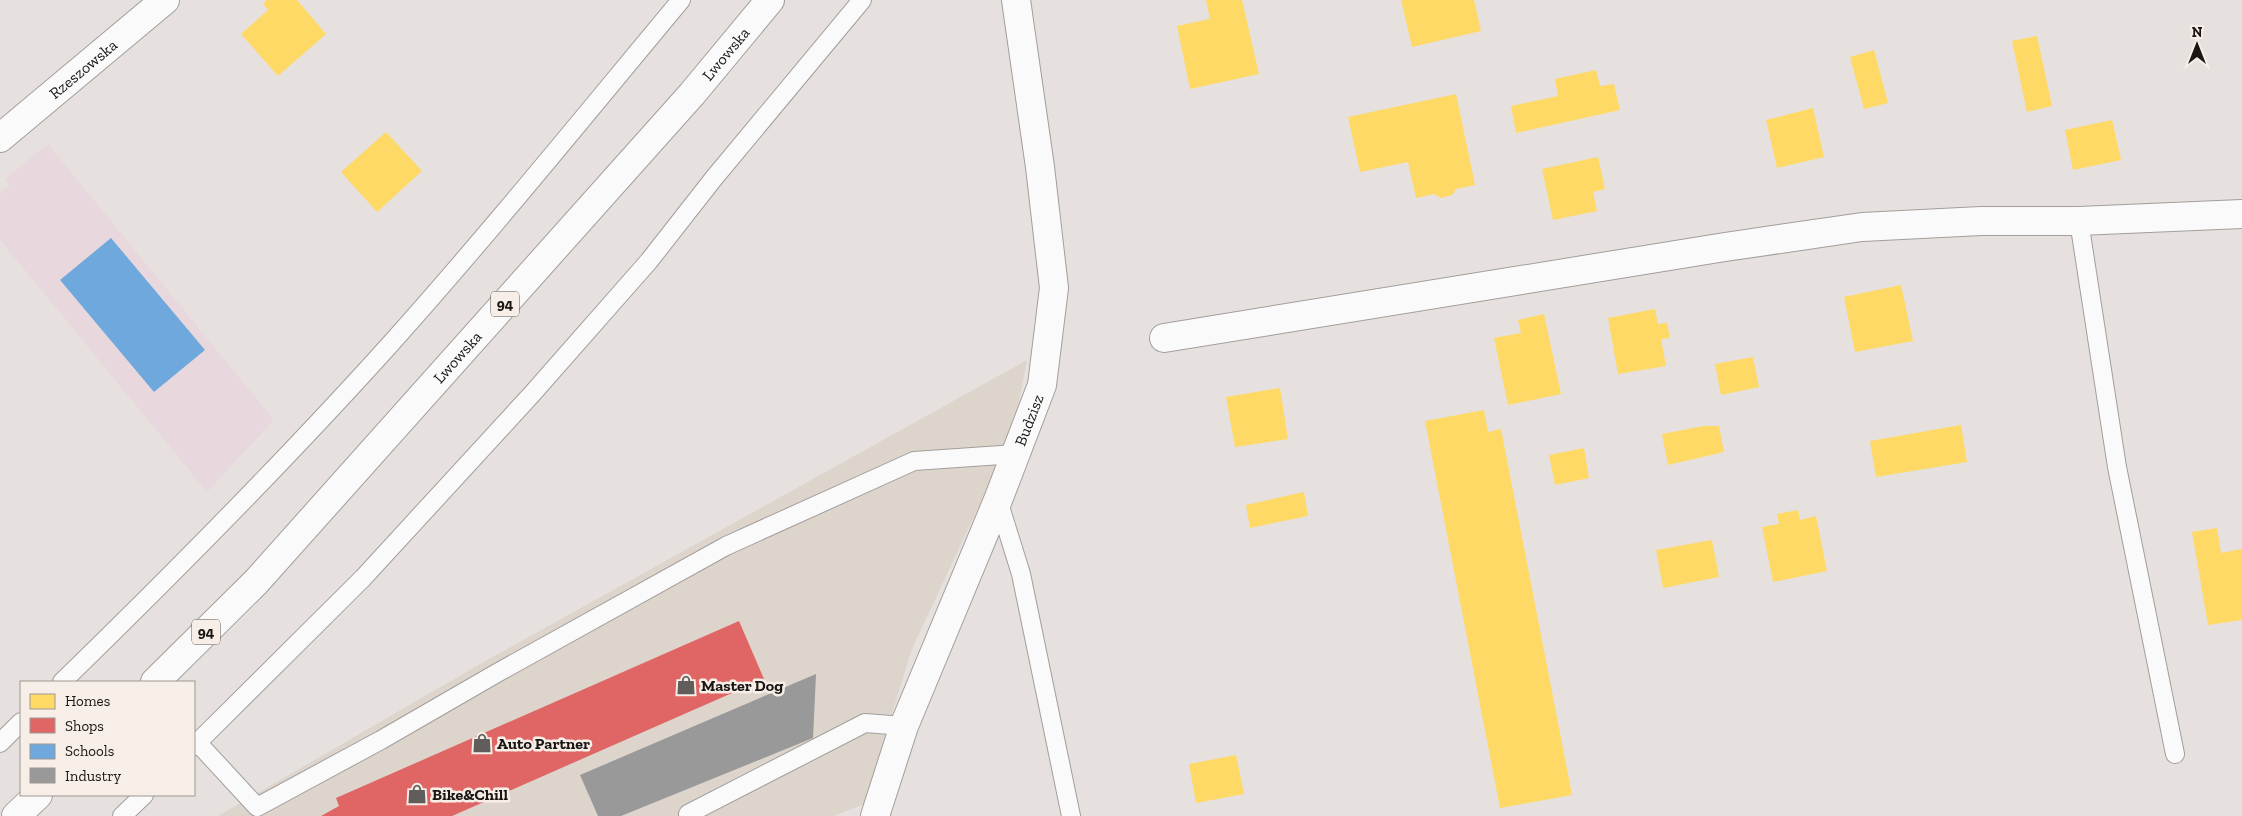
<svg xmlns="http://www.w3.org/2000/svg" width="2242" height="816" viewBox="0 0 2242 816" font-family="'Zilla Slab',serif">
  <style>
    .built { fill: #ddd4cc }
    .education { fill: #e8d8dd }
    .homes { fill: #ffd966 }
    .shops { fill: #e06666 }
    .schools { fill: #6fa8dc }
    .industry { fill: #999 }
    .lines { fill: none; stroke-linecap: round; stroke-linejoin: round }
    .service-casing { stroke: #a29e9c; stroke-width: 20 }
    .minor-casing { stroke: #a29e9c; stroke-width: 30 }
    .primary-casing { stroke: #a29e9c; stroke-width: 30 }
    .service { stroke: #fbfafa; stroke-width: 18 }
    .minor { stroke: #fbfafa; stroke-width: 28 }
    .primary { stroke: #fbfafa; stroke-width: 28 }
    .labels { text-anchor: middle; stroke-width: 5; stroke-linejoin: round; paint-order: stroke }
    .shield { fill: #f6eee7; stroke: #5b5753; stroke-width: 1 }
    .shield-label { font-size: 15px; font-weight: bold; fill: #191614 }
    .street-label { font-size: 16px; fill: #191614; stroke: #f6eee7 }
    .poi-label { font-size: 16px; font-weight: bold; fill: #191614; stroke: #f6eee7; text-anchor: start }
  </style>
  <rect width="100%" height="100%" fill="#e6e1de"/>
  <!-- built -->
  <polygon class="built" points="1027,360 1017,411 993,476 912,649 864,804 834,816 218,816 480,664"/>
  <!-- education -->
  <polygon class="education" points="48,144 274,420 207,492 0,240 0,193 9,185 5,179"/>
  <!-- homes -->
  <g class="homes">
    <polygon points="267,0 297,0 326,34 278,76 241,34 268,10 263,3"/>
    <polygon points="1206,0 1242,0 1259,74 1190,89 1177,26 1210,19"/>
    <polygon points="1401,0 1474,0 1481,31 1412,47"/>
    <polygon points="2037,36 2052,106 2027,112 2012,41"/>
    <polygon points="1874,50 1888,103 1864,109 1850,57"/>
    <polygon points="1596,70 1600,86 1614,84 1620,110 1516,133 1511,106 1558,96 1555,79"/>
    <polygon points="1456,94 1475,185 1456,189 1452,195 1441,198 1434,194 1416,198 1408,162 1360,172 1348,117"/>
    <polygon points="1813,108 1824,157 1777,168 1766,120"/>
    <polygon points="2112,120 2121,160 2073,170 2065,130"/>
    <polygon points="386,132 422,171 377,212 341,172"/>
    <polygon points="1598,157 1605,189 1593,192 1597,211 1553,220 1542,169"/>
    <polygon points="1901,285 1913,341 1855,352 1844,297"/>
    <polygon points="1655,309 1658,324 1667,323 1670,338 1661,339 1666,366 1618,374 1608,318"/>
    <polygon points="1544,314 1561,394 1508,405 1494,338 1521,333 1518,320"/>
    <polygon points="1753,357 1759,387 1721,395 1715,364"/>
    <polygon points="1280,388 1288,439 1235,447 1226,397"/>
    <polygon points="1484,410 1488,432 1501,429 1572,795 1500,808 1425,421"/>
    <polygon points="1961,425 1967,462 1876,477 1870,441"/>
    <polygon points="1704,426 1719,426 1724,452 1668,465 1662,434"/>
    <polygon points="1584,448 1589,478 1555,485 1549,455"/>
    <polygon points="1304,492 1308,516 1250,528 1246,505"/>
    <polygon points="1798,510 1800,520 1816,516 1827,571 1773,582 1762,527 1779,524 1777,514"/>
    <polygon points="2217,528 2221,553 2242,549 2242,620 2208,625 2192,532"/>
    <polygon points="1712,540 1719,577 1663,588 1656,550"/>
    <polygon points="1236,755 1244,794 1196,803 1189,764"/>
  </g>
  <!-- shops -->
  <polygon class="shops" points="739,621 764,679 452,816 321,816 339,806 336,798"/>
  <!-- schools -->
  <polygon class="schools" points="111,238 205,350 154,392 60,280"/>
  <!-- industry -->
  <polygon class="industry" points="816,674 813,738 621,816 598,816 580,775"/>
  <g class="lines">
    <defs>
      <g id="service">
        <polyline points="2079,221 2117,467 2175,754"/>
        <polyline points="998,500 1021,574 1071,816"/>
        <path d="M62,682c114,-111 226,-224 332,-342 99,-111 192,-226 287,-340"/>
        <polyline points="197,742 257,807 381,740 497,673 726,546 914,461 1016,454"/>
        <polyline points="0,743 21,722"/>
        <polyline points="194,746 363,578 532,394 649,261 714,178 862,0"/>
        <polyline points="688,814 865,723 904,726"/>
        <polyline points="122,816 144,795"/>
      </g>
      <g id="minor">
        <path id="s1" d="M0,138l165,-138"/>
        <polyline points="1164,338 1725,247 1862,227 1981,221 2079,221 2242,214"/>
        <path id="s2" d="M875,816l29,-90 94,-226 44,-115 12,-97 -14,-121 -24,-167"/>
      </g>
      <g id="primary">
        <path id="s3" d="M155,682l101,-100 436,-488 78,-94"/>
        <polyline points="16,816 38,795"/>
      </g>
    </defs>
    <!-- service casing -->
    <use href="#service" class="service-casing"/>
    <!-- minor casing -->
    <use href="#minor" class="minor-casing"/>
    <!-- primary casing -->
    <use href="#primary" class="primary-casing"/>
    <!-- service -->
    <use href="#service" class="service"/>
    <!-- minor -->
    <use href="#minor" class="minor"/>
    <!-- primary -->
    <use href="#primary" class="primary"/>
  </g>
  <!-- icons -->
  <defs>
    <symbol id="shop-bare" viewBox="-9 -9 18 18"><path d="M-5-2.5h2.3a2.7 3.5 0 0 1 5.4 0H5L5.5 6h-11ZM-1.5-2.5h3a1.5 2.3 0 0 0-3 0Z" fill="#615d5b" stroke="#f6eee7" stroke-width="2.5" paint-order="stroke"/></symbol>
  </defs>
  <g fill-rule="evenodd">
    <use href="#shop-bare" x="672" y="671" width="28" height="28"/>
    <use href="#shop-bare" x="468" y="729" width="28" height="28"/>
    <use href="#shop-bare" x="403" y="780" width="28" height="28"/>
  </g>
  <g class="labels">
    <!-- shield labels -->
    <g class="shield">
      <rect x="491" y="291.5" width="28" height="25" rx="4"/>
      <rect x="192" y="619.5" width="28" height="25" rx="4"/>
    </g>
    <g class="shield-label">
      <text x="505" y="309">94</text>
      <text x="206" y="637">94</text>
    </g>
    <!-- street labels -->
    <g class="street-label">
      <text dy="6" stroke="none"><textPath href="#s3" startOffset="849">Lwowska</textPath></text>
      <text dy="6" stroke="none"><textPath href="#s1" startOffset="108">Rzeszowska</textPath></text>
      <text dy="6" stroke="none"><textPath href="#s3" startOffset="444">Lwowska</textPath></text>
      <text dy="6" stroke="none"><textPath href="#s2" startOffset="425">Budzisz</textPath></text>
    </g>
    <!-- poi labels -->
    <g class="poi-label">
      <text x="701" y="691">Master Dog</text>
      <text x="497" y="749">Auto Partner</text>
      <text x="432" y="800">Bike&amp;Chill</text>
    </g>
  </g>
  <!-- legend -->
  <rect x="20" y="681" width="175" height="115" fill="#f6eee7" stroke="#9e9893"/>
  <rect x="30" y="694" width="25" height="15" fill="#ffd966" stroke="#9e9893"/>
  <text x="65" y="706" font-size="15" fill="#191614">Homes</text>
  <rect x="30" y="718" width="25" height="15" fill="#e06666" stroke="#9e9893"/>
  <text x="65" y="731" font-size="15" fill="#191614">Shops</text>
  <rect x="30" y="744" width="25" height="15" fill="#6fa8dc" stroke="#9e9893"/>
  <text x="65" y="756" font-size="15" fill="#191614">Schools</text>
  <rect x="30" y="768" width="25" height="15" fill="#999999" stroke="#9e9893"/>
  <text x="65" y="781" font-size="15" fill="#191614">Industry</text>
  <!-- north arrow -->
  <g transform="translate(2197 45)" stroke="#f6eee7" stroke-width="4" paint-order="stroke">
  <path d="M0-4L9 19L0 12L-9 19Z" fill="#191614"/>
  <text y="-8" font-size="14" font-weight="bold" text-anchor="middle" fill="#191614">N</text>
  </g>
</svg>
